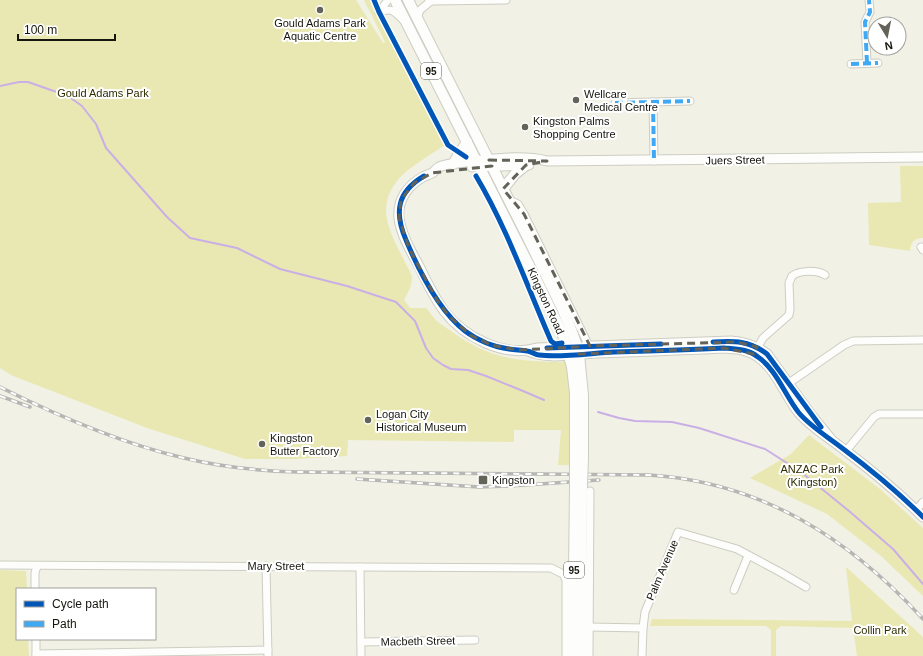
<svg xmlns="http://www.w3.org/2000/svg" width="923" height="656" viewBox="0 0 923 656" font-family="Helvetica,sans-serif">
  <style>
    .green { fill: #e9e8b2 }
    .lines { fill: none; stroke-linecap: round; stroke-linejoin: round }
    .stream { stroke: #caafe6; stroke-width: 2 }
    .street-casing { stroke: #cdcdc3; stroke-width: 9 }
    .secondary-casing { stroke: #cdcdc3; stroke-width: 11 }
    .primary-casing { stroke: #cdcdc3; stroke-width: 12 }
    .street { stroke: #fdfdfb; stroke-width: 7 }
    .secondary { stroke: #fdfdfb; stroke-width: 9 }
    .primary { stroke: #fdfdfb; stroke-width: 10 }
    .rail-casing { stroke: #b6b6b3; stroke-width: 3.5 }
    .rail { stroke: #fff; stroke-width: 2; stroke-dasharray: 6; stroke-linecap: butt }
    .primary-bridge-casing { stroke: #cdcdc3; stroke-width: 12; stroke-linecap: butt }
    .primary-bridge { stroke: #fdfdfb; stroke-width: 10 }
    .quiet { stroke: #3fa9f5; stroke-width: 4; stroke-dasharray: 8 4; stroke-linecap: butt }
    .cycleway-casing { stroke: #fff; stroke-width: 8 }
    .cycleway { stroke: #0057b8; stroke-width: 5 }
    .marked { fill: none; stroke: #636359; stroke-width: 3; stroke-dasharray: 8 5; stroke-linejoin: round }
    .poi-dot { fill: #636359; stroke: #fff; stroke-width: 1.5 }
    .labels { text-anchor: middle; stroke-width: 4; stroke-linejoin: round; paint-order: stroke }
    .shield { fill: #fff; stroke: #5c5c56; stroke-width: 1 }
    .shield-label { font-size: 10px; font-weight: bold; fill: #16160e }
    .poi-label { font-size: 11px; fill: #16160e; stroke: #fff; text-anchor: start }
    .park-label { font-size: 11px; fill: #2e2c00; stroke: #fff }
    .street-label { font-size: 11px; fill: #16160e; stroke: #fff }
  </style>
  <rect width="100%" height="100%" fill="#f1f1e5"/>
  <!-- green -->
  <g class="green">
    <path d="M0,0h356l27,43 2,-1 -21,-42h6l76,144c-15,11 -39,24 -49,37 -22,28 -6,53 7,79 2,5 7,12 8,17 0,8 -4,16 -8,23l6,8h16c4,4 7,10 12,14 6,5 14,9 20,14 36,24 62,25 103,26l5,-1 4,30 1,74h-13l3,-35h-47v12l-166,-2 -1,16 -53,3h-49l-98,-31 -136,-53 -11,-7z"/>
    <path d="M900,166h23v72c-9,0 -12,4 -13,13l-41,-6 -1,-42 33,-1z"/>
    <polygon points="809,435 880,489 923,528 923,596 881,556 827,514 750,478 791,454"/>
    <polygon points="846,567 923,637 923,656 857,656 853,628 781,626 776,630 776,656 771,656 771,630 766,626 650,626 652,619 852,621"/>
    <polygon points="0,570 26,571 27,589 17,589 17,639 28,639 29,656 0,656"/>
  </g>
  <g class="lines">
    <!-- stream -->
    <g class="stream">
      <polyline points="0,86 19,82 28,82 68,96 82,106 96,124 106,148 167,217 190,238 237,248 280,269 347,286 396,302 415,321 426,348 433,358 443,365 451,369 468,370 486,376 523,391 544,400"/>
      <polyline points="598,412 619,418 635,421 672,422 699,428 765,449 801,472 849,511 893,549 923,584"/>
    </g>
    <defs>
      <g id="street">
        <polyline points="429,0 431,1 506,0"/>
        <path d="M379,12c13,-4 14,-2 23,7"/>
        <polyline points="379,12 388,0"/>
        <polyline points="417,19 420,10 431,1"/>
        <polyline points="867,63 865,22 870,12 869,0"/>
        <polyline points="851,64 878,63"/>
        <polyline points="653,102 654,161"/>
        <polyline points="615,103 690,101"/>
        <polyline points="509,200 518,204 524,214 589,346"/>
        <polyline points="921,247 923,250"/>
        <path d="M755,352l8,-14 26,-23 1,-6 -1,-26 3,-7c8,-6 25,-6 33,-1"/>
        <polyline points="789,383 844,345 853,341 923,340"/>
        <polyline points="846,451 874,417 879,414 923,414"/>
        <polyline points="916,510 923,502"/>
        <polyline points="0,565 551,568 563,574 566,580 566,656"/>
        <polyline points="266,566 268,656"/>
        <polyline points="360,567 361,656"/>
        <polyline points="35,589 35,573 37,566"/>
        <polyline points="734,590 748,556"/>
        <polyline points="589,627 643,628"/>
        <polyline points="36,639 36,656"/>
        <polyline points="361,642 475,640"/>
        <polyline points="36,654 268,650"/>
        <polyline points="589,656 590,491"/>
        <polyline points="642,656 643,628 645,612 678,532 737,549 780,572 806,587"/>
      </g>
      <g id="secondary">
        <polyline points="472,167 529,165"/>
        <path d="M528,351c20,9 45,3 67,2 43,-1 86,-3 129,-5 12,1 24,1 34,9 19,13 27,39 41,56 12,14 29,24 43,35 28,21 56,44 81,69"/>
        <path d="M831,439l-19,-23 -45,-62c-11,-8 -22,-12 -36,-13l-194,7c-33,10 -73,-11 -93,-37 -10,-14 -18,-30 -25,-45 -8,-15 -18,-31 -20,-48 -2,-18 9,-33 24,-41 3,-2 6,-2 9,-4 2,-1 4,-4 7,-6 9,-4 22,-4 33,-6 24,-2 51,-6 75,0l376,-4"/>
      </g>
      <g id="primary">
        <polyline points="395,0 538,283 563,335"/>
        <polyline points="408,0 527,236 562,308 572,332"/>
        <polyline points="453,164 467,142"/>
        <polyline points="503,189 515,174 526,165"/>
        <polyline points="580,365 583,395 583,457"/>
        <polyline points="572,367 575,393 575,457"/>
        <polyline points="573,656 575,485"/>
        <polyline points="581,656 581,572 582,485"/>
      </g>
    </defs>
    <!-- street casing -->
    <use href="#street" class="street-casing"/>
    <!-- secondary casing -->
    <use href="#secondary" class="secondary-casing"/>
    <!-- primary casing -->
    <use href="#primary" class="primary-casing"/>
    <!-- street -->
    <use href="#street" class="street"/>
    <!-- secondary -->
    <use href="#secondary" class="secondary"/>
    <!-- primary -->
    <use href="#primary" class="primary"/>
    <defs>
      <g id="rail">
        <path d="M0,387c58,29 120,56 184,71 37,9 76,13 114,14l351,3c112,7 200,63 274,144"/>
        <polyline points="0,396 30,407"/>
        <polyline points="357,479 479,487 510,486 599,480"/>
      </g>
    </defs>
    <!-- rail casing -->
    <use href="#rail" class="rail-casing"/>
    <!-- rail -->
    <use href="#rail" class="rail"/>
    <defs>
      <g id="primary-bridge">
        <polyline points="572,332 579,352 580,365"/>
        <polyline points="563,335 572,367"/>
        <polyline points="575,485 575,457"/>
        <polyline points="582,485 583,457"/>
      </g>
    </defs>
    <!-- primary-bridge casing -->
    <use href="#primary-bridge" class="primary-bridge-casing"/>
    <!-- primary-bridge -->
    <use href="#primary-bridge" class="primary-bridge"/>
    <!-- quiet -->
    <g class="quiet">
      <polyline points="867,63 865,22 870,12 869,0"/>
      <polyline points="851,64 878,63"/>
      <polyline points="653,102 654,161"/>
      <polyline points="615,103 690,101"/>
    </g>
    <defs>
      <g id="cycleway">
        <polyline points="374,0 379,12 448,145 466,157"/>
        <path d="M424,176c-27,16 -30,36 -18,64 13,31 32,70 59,91 12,9 29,16 44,18 6,1 13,1 18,2 4,0 8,4 12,4 21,3 53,-2 75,-3 37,-1 73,-2 110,-4 12,1 24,1 34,9 19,13 27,39 41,56 12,14 29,24 43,35 28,21 56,44 81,69"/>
        <path d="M476,176c31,52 51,110 75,165l4,3 7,-1"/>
        <path d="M713,342c21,-1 36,-2 54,12l54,73"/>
        <polyline points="547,348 661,344"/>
      </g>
    </defs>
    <!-- cycleway casing -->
    <use href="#cycleway" class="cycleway-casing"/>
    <!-- cycleway -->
    <use href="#cycleway" class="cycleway"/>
  </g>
  <!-- marked area -->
  <path class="marked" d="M489,160l58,1 -21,4 -23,24 21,25 66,132 147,-4 20,5 -3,7 -30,-6 -145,6 -1,-7 -60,3 -27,-5 -21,-10 -21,-19 -12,-16 -28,-52 -10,-30 2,-18 13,-17 18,-10 60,-7z"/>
  <!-- markers -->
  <g class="poi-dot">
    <circle cx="320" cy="10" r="4"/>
    <circle cx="576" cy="100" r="4"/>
    <circle cx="525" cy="127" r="4"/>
    <circle cx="368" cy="420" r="4"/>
    <circle cx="262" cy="444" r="4"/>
    <rect x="478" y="475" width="10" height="10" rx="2"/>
  </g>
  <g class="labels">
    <!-- shield labels -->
    <g class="shield">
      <rect x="421" y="63" width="20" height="16" rx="3"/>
      <rect x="564" y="562" width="20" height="16" rx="3"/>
    </g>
    <g class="shield-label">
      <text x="431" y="75">95</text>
      <text x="574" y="574">95</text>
    </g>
    <!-- poi labels -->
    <g class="poi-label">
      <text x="320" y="27" text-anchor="middle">Gould Adams Park<tspan x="320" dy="13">Aquatic Centre</tspan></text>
      <text x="584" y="98">Wellcare<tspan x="584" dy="13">Medical Centre</tspan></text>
      <text x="533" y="125">Kingston Palms<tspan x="533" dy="13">Shopping Centre</tspan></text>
      <text x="376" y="418">Logan City<tspan x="376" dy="13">Historical Museum</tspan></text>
      <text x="270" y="442">Kingston<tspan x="270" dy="13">Butter Factory</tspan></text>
      <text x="492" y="484">Kingston</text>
    </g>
    <!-- park labels -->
    <g class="park-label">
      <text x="103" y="97">Gould Adams Park</text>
      <text x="812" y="473">ANZAC Park<tspan x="812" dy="13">(Kingston)</tspan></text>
      <text x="880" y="634">Collin Park</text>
    </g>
    <!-- street labels -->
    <g class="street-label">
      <text transform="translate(735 160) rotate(-1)" y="4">Juers Street</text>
      <text transform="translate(546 301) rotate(65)" y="4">Kingston Road</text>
      <text x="276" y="570">Mary Street</text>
      <text transform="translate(662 570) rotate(-67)" y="4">Palm Avenue</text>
      <text transform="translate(418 641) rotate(-1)" y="4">Macbeth Street</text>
    </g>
  </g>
  <!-- legend -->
  <rect x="16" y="588" width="140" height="52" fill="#ffffff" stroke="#a2a29f"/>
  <rect x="24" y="601" width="20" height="6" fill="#0057b8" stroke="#a2a29f"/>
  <text x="52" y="608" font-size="12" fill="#16160e">Cycle path</text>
  <rect x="24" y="621" width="20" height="6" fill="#3fa9f5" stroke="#a2a29f"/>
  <text x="52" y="628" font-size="12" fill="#16160e">Path</text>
  <!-- north arrow -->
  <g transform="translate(887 36) rotate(170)"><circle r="19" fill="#ffffff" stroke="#a2a29f"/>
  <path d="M0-3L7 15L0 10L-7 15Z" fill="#636359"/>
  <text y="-6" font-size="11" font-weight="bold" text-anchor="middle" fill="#16160e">N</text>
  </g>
  <!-- scale -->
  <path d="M18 34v6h97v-6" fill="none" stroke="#16160e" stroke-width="2"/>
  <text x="24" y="34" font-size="12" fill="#16160e" stroke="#ffffff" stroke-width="3" paint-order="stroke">100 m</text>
</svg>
